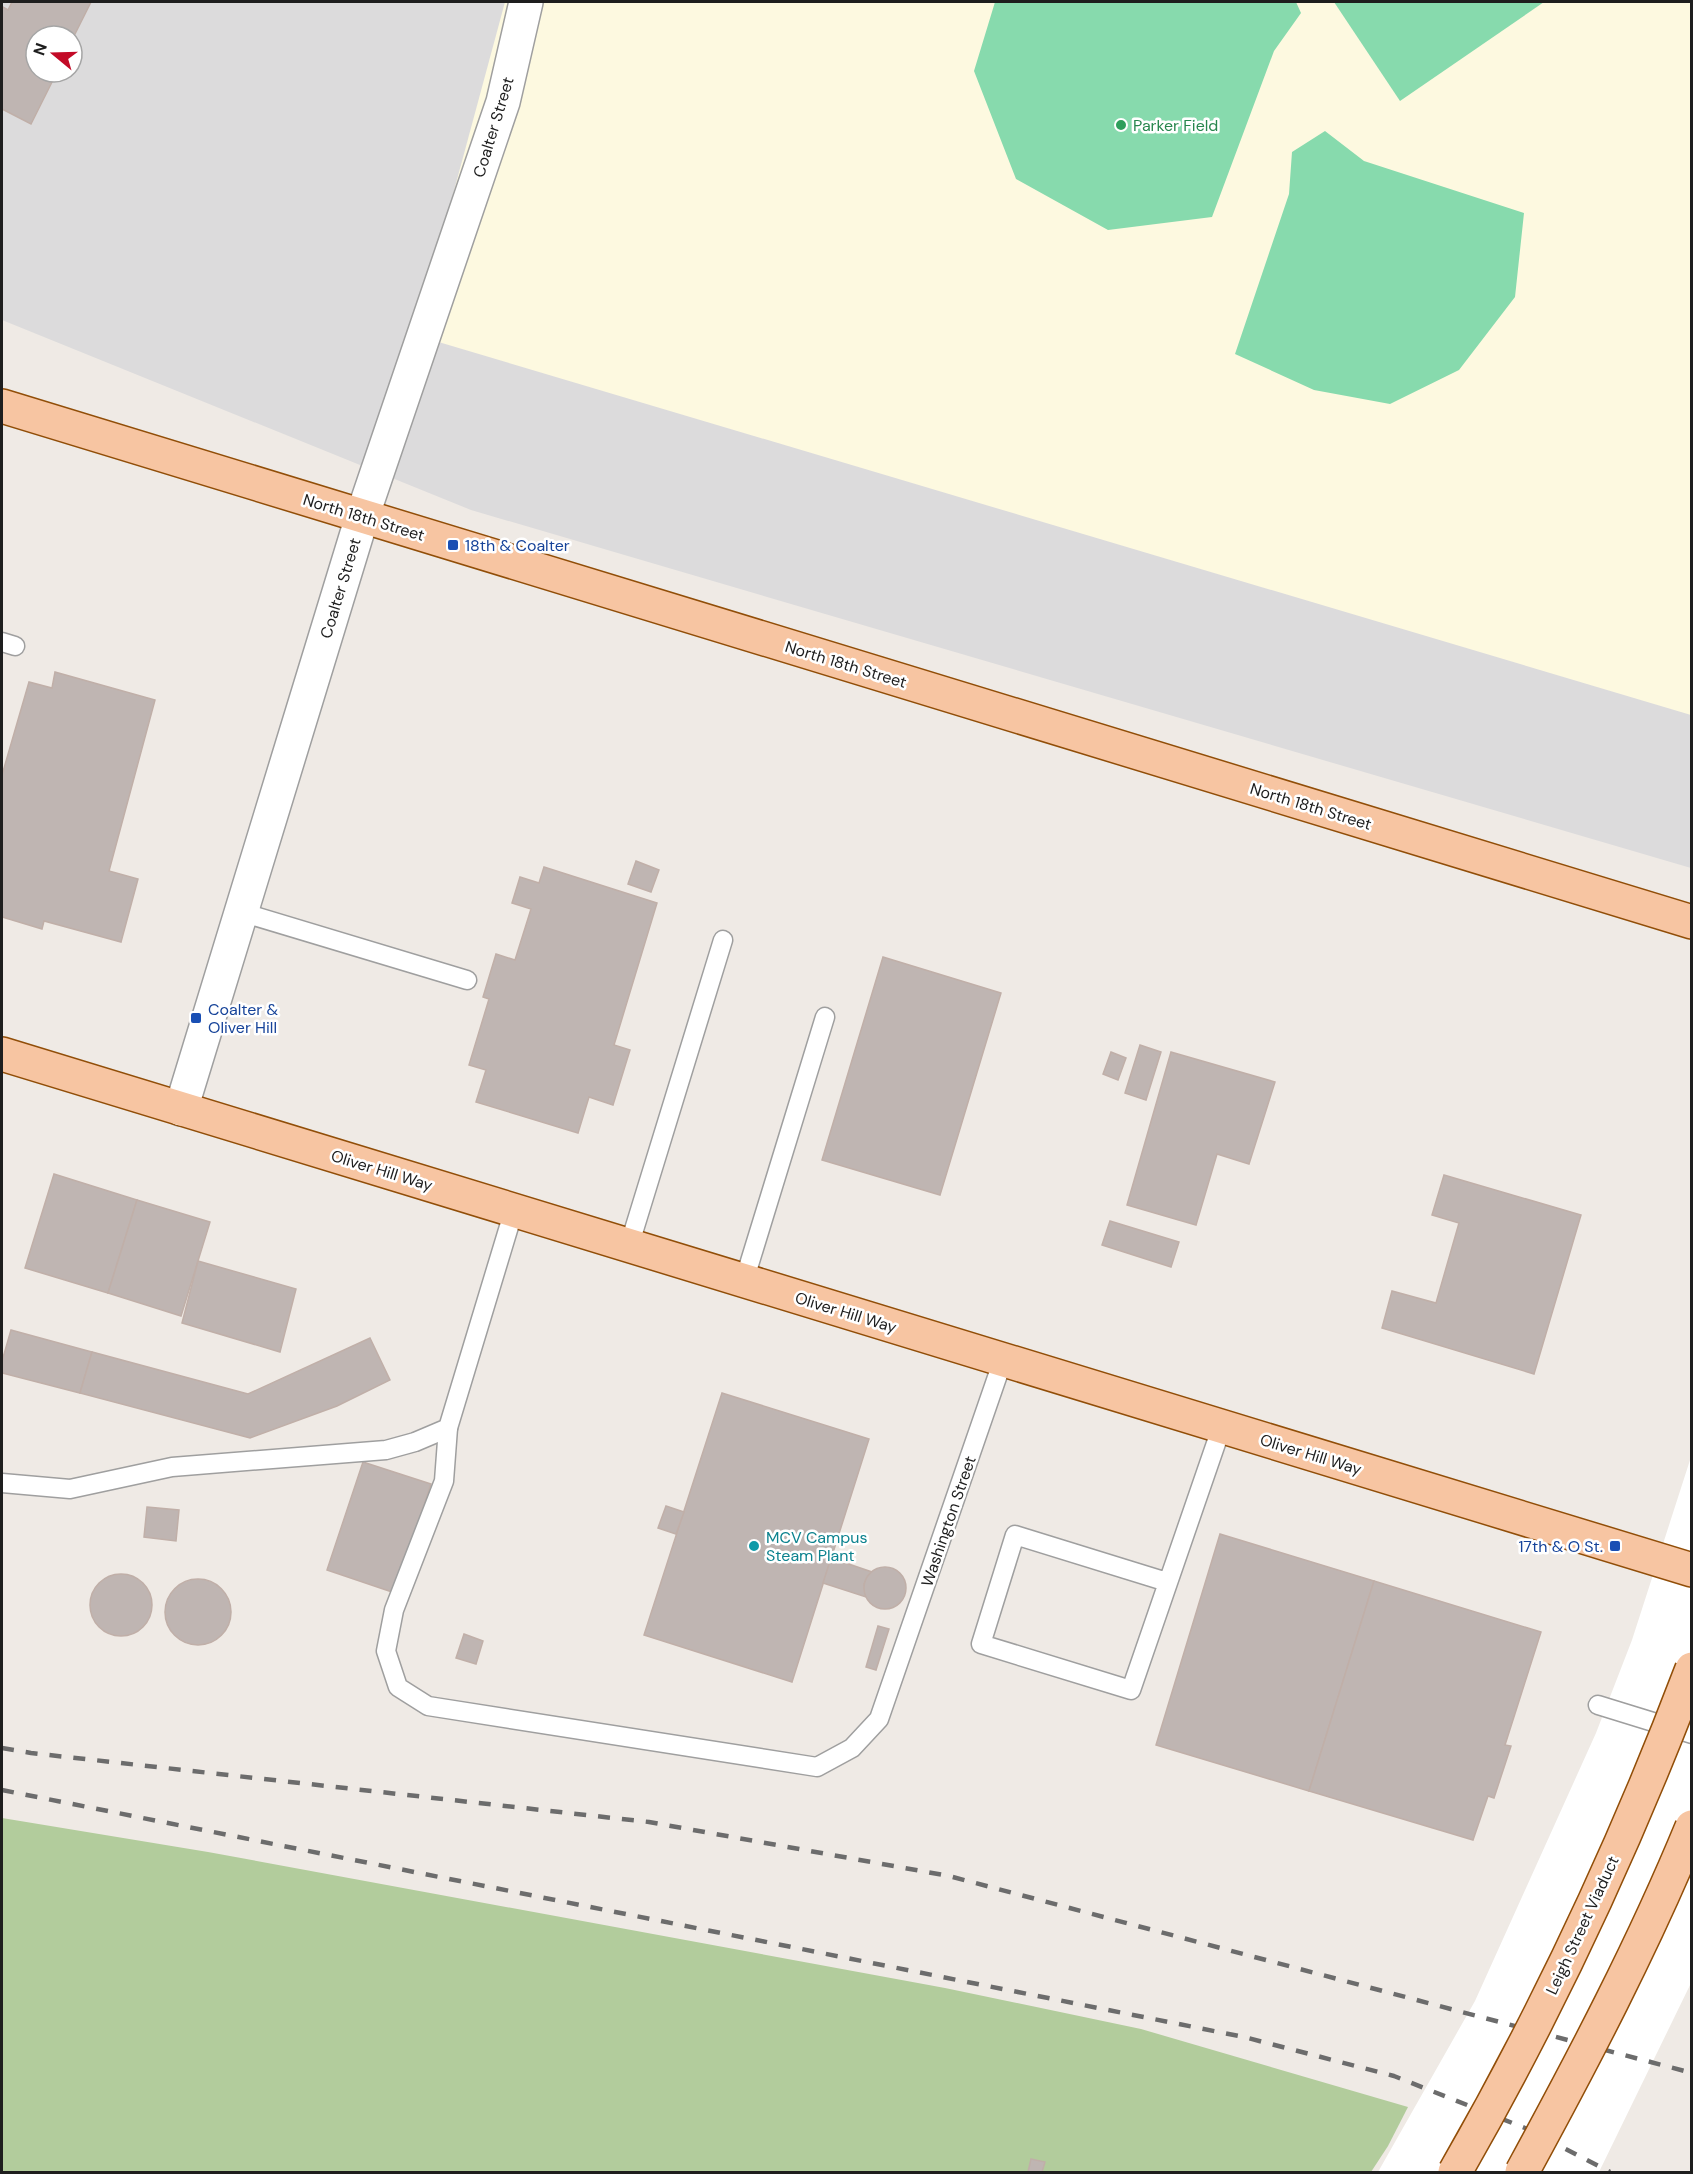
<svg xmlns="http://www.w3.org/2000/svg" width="1693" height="2174" viewBox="0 0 1693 2174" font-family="'DM Sans',sans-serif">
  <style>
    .residential { fill: #dcdbdc; fill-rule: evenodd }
    .education { fill: #fdf9e0 }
    .forest { fill: #b2cc9c }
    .pitch { fill: #87daad }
    .pier { fill: #fff }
    .building { fill: #bfb5b2; stroke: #c0afa8; stroke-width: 1.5 }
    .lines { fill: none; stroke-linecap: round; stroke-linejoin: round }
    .lane-casing { stroke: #9f9f9f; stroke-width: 21 }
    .street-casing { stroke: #9f9f9f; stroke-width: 36 }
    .primary-casing { stroke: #914e08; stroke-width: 36 }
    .lane { stroke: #fff; stroke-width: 18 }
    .street { stroke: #fff; stroke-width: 33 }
    .primary { stroke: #f7c5a2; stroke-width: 33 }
    .rail { stroke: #6c6c6c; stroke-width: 4.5; stroke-dasharray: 12 12; stroke-linecap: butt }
    .primary-bridge-casing { stroke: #914e08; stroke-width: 36; stroke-linecap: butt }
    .primary-bridge { stroke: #f7c5a2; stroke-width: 33 }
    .leisure-dot { fill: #2e9e5b; stroke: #fff; stroke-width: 2 }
    .transit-dot { fill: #1a4fb4; stroke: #fff; stroke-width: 2 }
    .culture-dot { fill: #0f9aa8; stroke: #fff; stroke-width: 2 }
    .labels { text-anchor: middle; stroke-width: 5; stroke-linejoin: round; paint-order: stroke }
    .leisure-label { font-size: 16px; fill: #27864d; stroke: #fff; text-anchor: start }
    .street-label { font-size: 16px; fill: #1e1e1e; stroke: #fff }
    .transit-label { font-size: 16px; fill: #164399; stroke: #fff; text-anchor: start }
    .culture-label { font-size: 16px; fill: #0d838f; stroke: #fff; text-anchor: start }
  </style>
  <rect width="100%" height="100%" fill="#efeae5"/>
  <!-- residential -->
  <path class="residential" d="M2,2h1689v866l-1220,-358 -469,-190zM36,36h36v36h-36z"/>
  <!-- education -->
  <polygon class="education" points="505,2 1691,2 1691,715 415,335"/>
  <!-- forest -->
  <polygon class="forest" points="2,1818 208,1852 945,1988 1141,2029 1408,2107 1388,2146 1371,2172 2,2172"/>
  <!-- pitch -->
  <g class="pitch">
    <polygon points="995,2 1296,2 1301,13 1274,51 1212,217 1108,230 1016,179 974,71"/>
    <polygon points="1334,2 1544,2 1400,101"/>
    <polygon points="1325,131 1364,161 1524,213 1515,297 1459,370 1390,404 1314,390 1235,354 1289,194 1292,152"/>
  </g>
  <!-- pier -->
  <polygon class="pier" points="1691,1457 1691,1983 1599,2172 1378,2172 1475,2001 1596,1733 1632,1640"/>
  <!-- building -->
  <g class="building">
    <polygon points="12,2 91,2 72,40 72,36 36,36 36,72 57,72 31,124 2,109 2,9 3,7 8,10"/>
    <polygon points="55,672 155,700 109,871 138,879 121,942 44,921 42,929 2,917 2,775 29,682 52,688"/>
    <polygon points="636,861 659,870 651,892 628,884"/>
    <polygon points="544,867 657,903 614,1045 630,1050 613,1105 589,1097 578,1133 476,1102 486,1070 469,1065 489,999 483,997 496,954 515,960 531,909 512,903 520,877 539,883"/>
    <polygon points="883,957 1001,993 940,1195 822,1160"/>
    <polygon points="1140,1045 1161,1052 1146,1100 1125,1093"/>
    <polygon points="1111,1052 1126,1058 1118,1080 1103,1074"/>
    <polygon points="1171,1052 1275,1082 1249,1164 1217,1154 1196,1225 1127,1205"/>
    <polygon points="54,1174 137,1200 108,1293 25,1268"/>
    <polygon points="1444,1175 1581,1215 1534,1374 1382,1328 1392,1291 1436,1303 1459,1223 1432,1215"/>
    <polygon points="137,1200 210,1222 181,1316 108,1293"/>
    <polygon points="1110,1221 1179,1242 1171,1267 1102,1245"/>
    <polygon points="198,1261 296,1289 280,1352 182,1323"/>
    <polygon points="11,1330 92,1352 80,1393 2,1373 2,1361"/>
    <polygon points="370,1338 390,1380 337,1406 250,1438 80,1393 92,1352 248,1394"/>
    <polygon points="722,1393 869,1439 792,1682 644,1635"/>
    <polygon points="363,1462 431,1484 395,1593 327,1570"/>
    <polygon points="666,1506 684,1512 676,1534 658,1528"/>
    <polygon points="147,1507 179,1510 176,1541 144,1537"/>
    <polygon points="1220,1534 1374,1581 1309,1791 1156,1745"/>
    <polygon points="831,1558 872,1572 864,1584 866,1597 823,1583"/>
    <circle cx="885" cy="1588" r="21"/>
    <circle cx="121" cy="1605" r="31"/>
    <circle cx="198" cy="1612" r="33"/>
    <polygon points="1374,1581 1541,1632 1505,1745 1511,1746 1494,1798 1488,1796 1473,1840 1309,1791"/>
    <polygon points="878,1626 889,1629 876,1670 866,1667"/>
    <polygon points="464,1634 483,1641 476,1664 456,1658"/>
    <polygon points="1031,2159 1045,2162 1042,2172 1028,2172"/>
  </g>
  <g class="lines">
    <defs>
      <g id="lane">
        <polyline points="2,642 15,646"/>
        <polyline points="241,912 467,980"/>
        <polyline points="629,1246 723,940"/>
        <polyline points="744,1281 825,1017"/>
        <polyline points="448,1428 444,1481 394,1610 386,1651 398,1687 428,1706 817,1767 852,1748 879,1719 1003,1360"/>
        <polyline points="2,1483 70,1489 172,1467 386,1450 415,1442 448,1428 514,1210"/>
        <polyline points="1167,1582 1015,1535 981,1644 1131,1690 1222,1426"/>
        <polyline points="1598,1705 1692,1734"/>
      </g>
      <polyline id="street" points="181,1109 362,517 503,102 526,2"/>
      <g id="primary">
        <polyline points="2,406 1692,922"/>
        <polyline points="2,1054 1692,1570"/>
      </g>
    </defs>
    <!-- lane casing -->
    <use href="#lane" class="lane-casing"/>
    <!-- street casing -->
    <use href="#street" class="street-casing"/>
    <!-- primary casing -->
    <use href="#primary" class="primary-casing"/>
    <!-- lane -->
    <use href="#lane" class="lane"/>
    <!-- street -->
    <use href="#street" class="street"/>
    <!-- primary -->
    <use href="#primary" class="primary"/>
    <!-- rail -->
    <g class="rail">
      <polyline points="2,1748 31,1753 649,1822 949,1876 1692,2073"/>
      <polyline points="2,1790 1244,2037 1394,2076 1525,2128 1610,2172"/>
    </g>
    <defs>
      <g id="primary-bridge">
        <path d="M1455,2172c92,-160 171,-329 237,-503"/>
        <path d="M1522,2172c61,-112 121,-226 170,-345"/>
      </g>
    </defs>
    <!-- primary-bridge casing -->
    <use href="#primary-bridge" class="primary-bridge-casing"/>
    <!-- primary-bridge -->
    <use href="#primary-bridge" class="primary-bridge"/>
  </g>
  <!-- markers -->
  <circle class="leisure-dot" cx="1121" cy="125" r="6"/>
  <g class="transit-dot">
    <rect x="447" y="539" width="12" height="12" rx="3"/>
    <rect x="190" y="1012" width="12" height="12" rx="3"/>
    <rect x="1609" y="1540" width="12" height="12" rx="3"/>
  </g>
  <circle class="culture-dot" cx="754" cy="1546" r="6"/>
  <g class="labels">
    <!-- leisure labels -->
    <g class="leisure-label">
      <text x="1133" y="131">Parker Field</text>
    </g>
    <!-- street labels -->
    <g class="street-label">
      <text transform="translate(493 127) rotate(-73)" y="6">Coalter Street</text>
      <text transform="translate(364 517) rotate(17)" y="6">North 18th Street</text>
      <text transform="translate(340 588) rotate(-73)" y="6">Coalter Street</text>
      <text transform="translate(846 664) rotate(17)" y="6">North 18th Street</text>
      <text transform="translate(1311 806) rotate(17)" y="6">North 18th Street</text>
      <text transform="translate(382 1170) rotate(17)" y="6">Oliver Hill Way</text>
      <text transform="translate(846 1312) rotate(17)" y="6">Oliver Hill Way</text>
      <text transform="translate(1311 1454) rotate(17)" y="6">Oliver Hill Way</text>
      <text transform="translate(948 1521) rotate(-71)" y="6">Washington Street</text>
      <text transform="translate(1582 1925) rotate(-65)" y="6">Leigh Street Viaduct</text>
    </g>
    <!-- transit labels -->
    <g class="transit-label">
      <text x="465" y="551">18th &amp; Coalter</text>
      <text x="208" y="1015">Coalter &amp;<tspan x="208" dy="18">Oliver Hill</tspan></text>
      <text x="1603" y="1552" text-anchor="end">17th &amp; O St.</text>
    </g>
    <!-- culture labels -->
    <g class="culture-label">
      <text x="766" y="1543">MCV Campus<tspan x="766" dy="18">Steam Plant</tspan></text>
    </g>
  </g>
  <!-- border -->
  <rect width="1693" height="2174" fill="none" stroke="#1e1e1e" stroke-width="6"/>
  <!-- north arrow -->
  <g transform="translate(54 54) rotate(289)"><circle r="28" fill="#ffffff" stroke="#a5a5a5" stroke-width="1.5"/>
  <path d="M0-4.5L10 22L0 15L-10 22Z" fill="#c30a27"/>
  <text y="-9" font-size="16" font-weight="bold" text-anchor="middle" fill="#1e1e1e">N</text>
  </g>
</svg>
